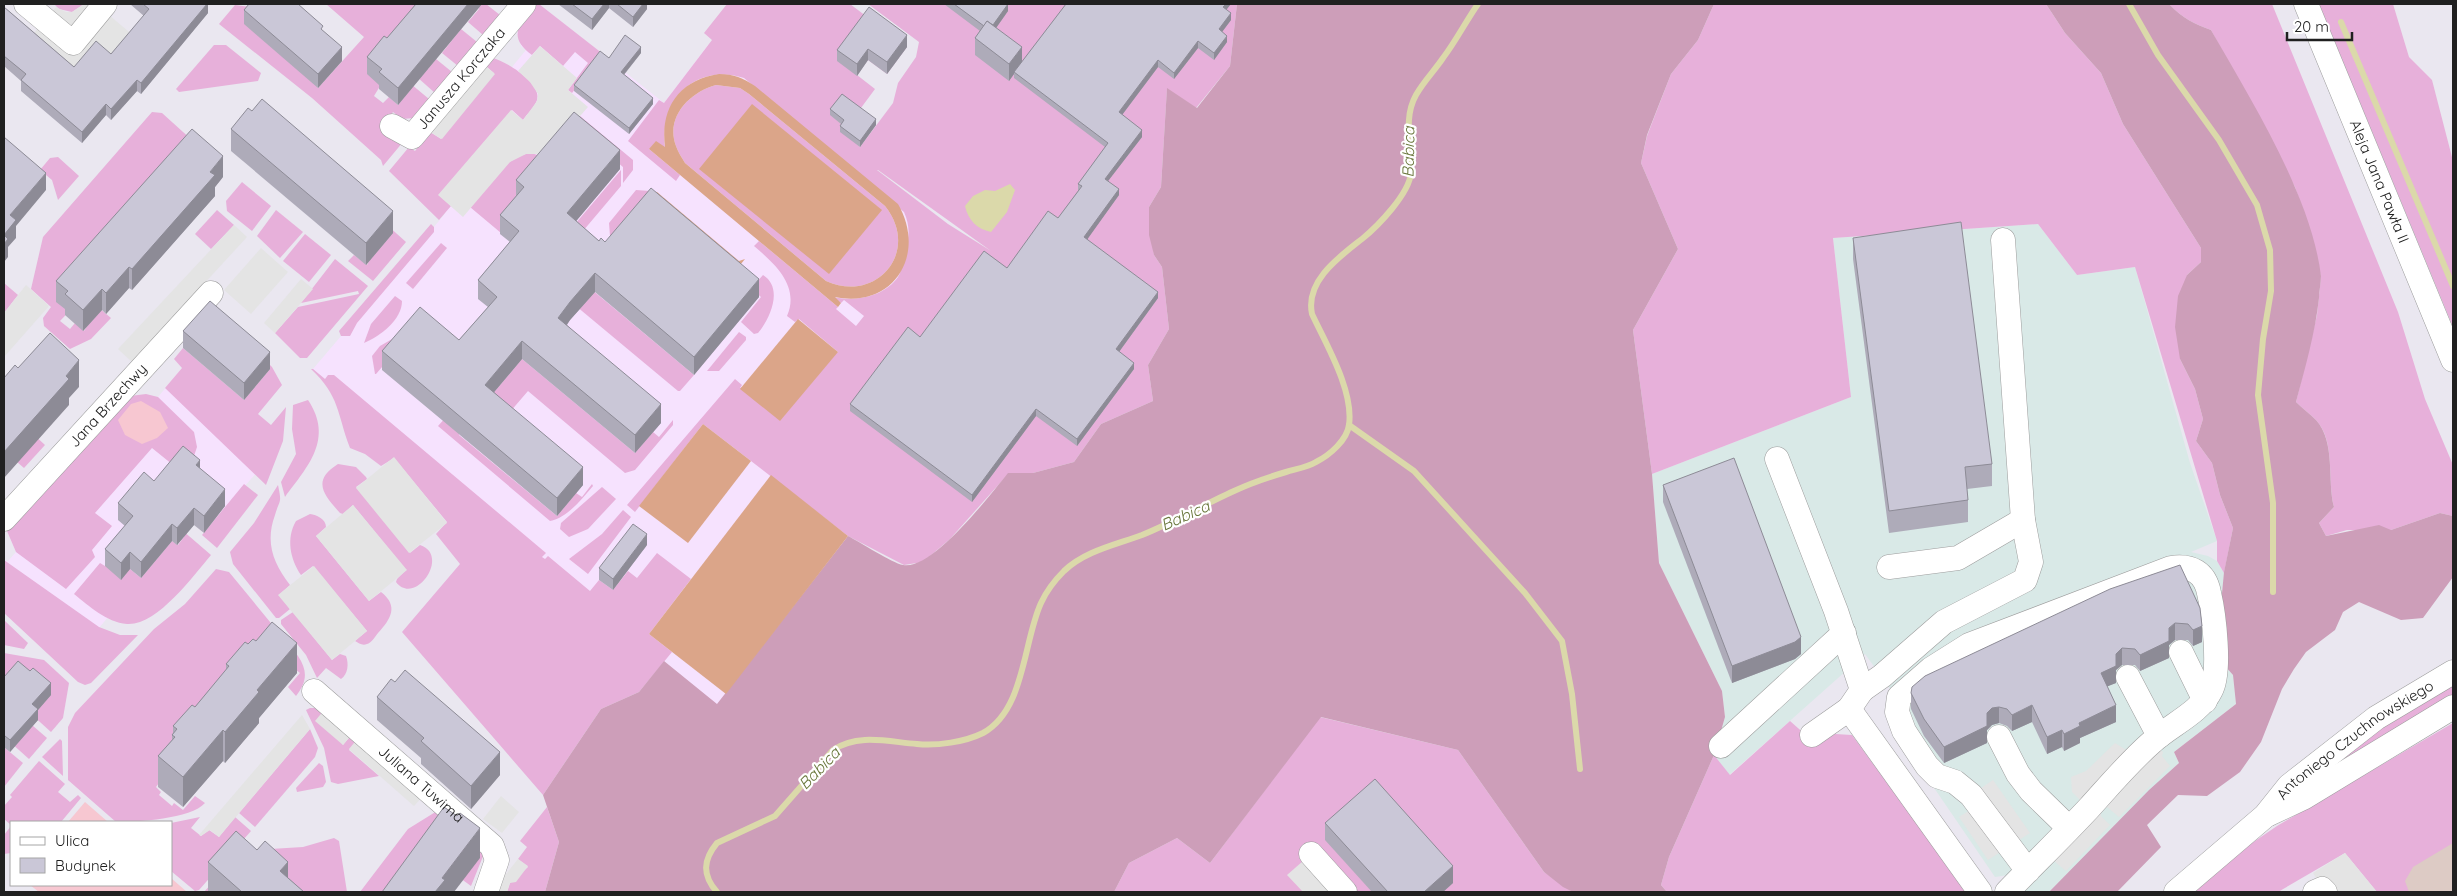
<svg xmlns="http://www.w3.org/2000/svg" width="2457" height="896" viewBox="0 0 2457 896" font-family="Quicksand,sans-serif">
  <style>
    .industrial { fill: #d9e9e7 }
    .education { fill: #f6e2fe }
    .grass { fill: #e7b0da; fill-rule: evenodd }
    .forest { fill: #cd9eb9 }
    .wetland { fill: #ddcbc5 }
    .park { fill: #f7c7d1 }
    .pitch { fill: #dba589; fill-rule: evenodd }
    .parking { fill: #e4e4e4 }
    .water { fill: #dbd9aa }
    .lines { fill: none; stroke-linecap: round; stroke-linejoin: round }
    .stream { stroke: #dbd9aa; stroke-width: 6 }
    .minor-casing { stroke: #9d9d9d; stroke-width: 25 }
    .minor { stroke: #fff; stroke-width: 24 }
    .wall { fill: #aeabb9 }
    .shaded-wall { fill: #8d8b96 }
    .building { fill: #cac7d7; stroke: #8d8b96 }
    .labels { text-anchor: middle; stroke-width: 4.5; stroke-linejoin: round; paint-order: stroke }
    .street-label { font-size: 15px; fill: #202020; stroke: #fff }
    .water-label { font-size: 16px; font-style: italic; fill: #68763a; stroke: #fff }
  </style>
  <rect width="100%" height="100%" fill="#eae7f0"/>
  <!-- industrial -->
  <polygon class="industrial" points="2038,224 2077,275 2135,267 2190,463 2217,541 2191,552 2208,556 2217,561 2224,573 2220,615 2225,666 2233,675 2236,704 2174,752 2179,763 2149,790 2049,892 2022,892 2008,875 1995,877 1889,722 1894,694 1865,654 1729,775 1714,755 1725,717 1722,691 1659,563 1652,474 1851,397 1833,238"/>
  <!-- education -->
  <g class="education">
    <polygon points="536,4 539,4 664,103 708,45 948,224 853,530 717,705 313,369 444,215 512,67 526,50 521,46 517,33"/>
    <polygon points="183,367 278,448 204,533 190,521 185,537 177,545 172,541 72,660 4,560 8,561 16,552 7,531 137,395 158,397"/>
  </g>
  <!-- grass -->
  <g class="grass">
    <polygon points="54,4 84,4 72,12 59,9"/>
    <polygon points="326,4 430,4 374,96 383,103 389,97 398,105 411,89 411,84 429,99 414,118 402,119 393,112 383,126 403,142 383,166 381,160 312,98 219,24 235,5 257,8 318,88 364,37"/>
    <polygon points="477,4 486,4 500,15 483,35 468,22 479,9"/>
    <path d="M536,4h3l64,50 -31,39 -4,-3 20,-27 -13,-11 -12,14 -23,-20 -8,9c-26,-19 -12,-32 4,-51z"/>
    <path d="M727,4h123l57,43 -20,27 -19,-14 -11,15 18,14 -17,23 -27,3 13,11 16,21 33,-44 5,-20 18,-26 3,-15 -51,-38h369l-7,62 -34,42 -29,-19 -6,98 -12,20 5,48 8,12 7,62 -21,36 5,36 -52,23 -27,38 -41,11 -25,1 -58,65 -27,23 -19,3 -56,-29 -145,-112 -68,88 -8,-7 108,-126 7,6 -2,3 98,-36 -39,-33 -4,3 -8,-6c13,-30 -12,-52 -33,-70l5,-5 79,66 -2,2 20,17 8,-10 -20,-16 -3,3 -8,-6c22,5 51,0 65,-20 4,-6 5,-16 6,-23 5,-16 7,-26 0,-42l-160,-134c-49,-15 -85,22 -79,70l-16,1 31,26 -4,6 -48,-40 31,-41 5,3 48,-63 -8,-7zM877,170h1l113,81 -43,-27z"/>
    <polygon points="1714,4 2046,4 2065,33 2101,73 2123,124 2201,248 2201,262 2187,275 2180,359 2195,389 2203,419 2196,441 2212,463 2220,495 2233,528 2224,573 2217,561 2217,541 2135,267 2077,275 2038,224 1833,238 1851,397 1652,474 1633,330 1678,249 1641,163 1647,136 1671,74 1698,40"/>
    <path d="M2175,4h97l126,308 27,87 28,66v51l-13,-3 -49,17h-44l-21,6 -7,-13 15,-16c-7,-26 2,-66 -18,-87 -6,-6 -14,-12 -20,-18l21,-87 4,-38 -9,-40 -17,-50 -84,-157c-16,-6 -29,-12 -41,-25z"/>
    <polygon points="2319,4 2393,4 2409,57 2432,80 2453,161 2453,327"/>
    <polygon points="461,29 477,42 458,66 442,53"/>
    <polygon points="214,45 226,45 261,73 258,81 179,92 176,89"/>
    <path d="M493,58c14,4 49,25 44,42 -2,7 -10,14 -14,20l-11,-10 -73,85 12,11 -12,14 -50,-49 20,-24 6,4 15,-19 11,7 53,-66 -12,-10z"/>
    <polygon points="436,59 452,72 435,93 417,77 425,67 428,69"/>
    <path d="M716,85l24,3 9,6 136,112c36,45 -8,98 -59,75l-141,-118c-3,-5 -7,-11 -9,-17 -11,-29 14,-54 40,-61z"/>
    <polygon points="152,112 162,113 214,160 60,321 70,329 75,323 84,331 99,308 111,318 91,339 70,349 44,326 43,318 51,307 31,289 43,237"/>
    <polygon points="580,116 633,160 633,170 623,183 623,167 573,124"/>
    <path d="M531,153l13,4 -43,76 -31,-26c16,-18 34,-51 61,-54z"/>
    <polygon points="58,157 79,176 58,200 52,180 40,170 50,158"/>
    <polygon points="621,170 621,186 572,244 564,237"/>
    <polygon points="242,182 271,206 252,231 227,211 226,201"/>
    <path d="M636,190l14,1 104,94 9,-10c21,13 7,44 -5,58l-4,1 -13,-12 20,-25 -50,-42 -100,-5 -2,-27z"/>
    <polygon points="217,210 234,225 211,249 195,234"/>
    <polygon points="276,210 303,232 280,258 257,236"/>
    <polygon points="431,224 434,227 434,232 357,323 350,336 341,336 339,331"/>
    <polygon points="387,225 406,242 373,281 348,261 354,255 367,265"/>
    <polygon points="305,234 331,255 309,282 283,261"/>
    <polygon points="441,243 447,248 413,289 406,283"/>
    <polygon points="335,259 368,286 307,358 300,358 275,333 298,307 359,294 358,291 301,303"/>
    <polygon points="4,283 18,295 4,313"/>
    <polygon points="585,284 694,375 680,391 678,391 570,301"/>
    <path d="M395,296l7,5c0,19 -22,35 -38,42l7,-19z"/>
    <polygon points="420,323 376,374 375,374 372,356 380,346"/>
    <polygon points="230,325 272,367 282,385 258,414 271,425 286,407 283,441 266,485 165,388 182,368 174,359 183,348 244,400 270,369"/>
    <polygon points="739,332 746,337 746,340 719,371 707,371"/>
    <polygon points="522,359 635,453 653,432 659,437 673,420 673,425 635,470 625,473 528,391 504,419 485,403"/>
    <path d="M311,369h2l12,10 3,-4h6l212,178 -4,4 3,2 3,-3 42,35 9,-11 14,10 15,-19 9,7 20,-25 34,26 -42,55 23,18 -33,40 -38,17 -58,86 -141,-163 58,-68 -24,-30 11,-12 -53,-64 -13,8 -16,-12 -15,-6c-13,-34 -10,-52 -39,-79z"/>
    <polygon points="146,394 158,397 194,432 197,447 194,456 178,469 152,448 95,513 112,526 92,550 95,557 66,589 16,552 7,531 120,406 130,396"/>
    <path d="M308,400c26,39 0,66 -23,97l-4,-15 15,-28 -4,-25 1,-24z"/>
    <path d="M456,406l3,29 98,81 19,-23 6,4 10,-13 1,2c-11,13 -26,32 -43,35l-112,-95z"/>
    <polygon points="32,433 45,445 24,468 10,456"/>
    <path d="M338,464l18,3 10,10 1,2 -11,8 54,66 10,-8c31,10 -5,62 -24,37l1,-3 9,-9 -53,-65 -10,9 -3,-1c-16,-18 -29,-32 -2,-49z"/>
    <polygon points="244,484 258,495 217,548 202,535"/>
    <path d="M278,485c4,19 2,13 -3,30 -10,27 -2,48 15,70l-11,10 11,14 -11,9h-3l-43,-54 -3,-12 24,-29z"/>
    <polygon points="602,487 616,499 588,529 569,537 560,529 561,523"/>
    <polygon points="623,510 631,517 588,574 569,559 602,534"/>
    <path d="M310,514c7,1 16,5 16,13l-10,9 53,65 12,-9c18,14 10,27 -3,41 -3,4 -7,10 -11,11 -5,2 -8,-1 -12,-3l12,-10 -54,-65 -12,9c-11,-16 -15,-37 -5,-54z"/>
    <path d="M182,530l29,25c-18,21 -54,71 -84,69 -21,-2 -38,-18 -53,-30l26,-31 5,3 25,3 11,9 31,-37 6,4 6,-8z"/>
    <polygon points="4,560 99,627 120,635 138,635 91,683 85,685 78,682 4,613"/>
    <path d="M216,569l13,3 69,84c10,15 9,26 -2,40l-8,-9 12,-14 -9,-7 -120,101 -15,20 5,5 -2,3 13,11 2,-3 9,7 12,-14 10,7c-14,16 -68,19 -89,19l-48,-42v-53l7,-14 79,-84 31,-25z"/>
    <path d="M293,612l39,48 8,-6 6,2c3,8 2,18 -5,23l-15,-11 -9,10 -11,-23 -25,-31v-4z"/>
    <polygon points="4,620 28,643 24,649 4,645"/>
    <polygon points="4,653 44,660 69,683 63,718 51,732 30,713 4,683"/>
    <polygon points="2453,681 2453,695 2281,797 2342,752"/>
    <polygon points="310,708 319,708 343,745 353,733 358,738 349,750 379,776 338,784 331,782 324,748 306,710"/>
    <polygon points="1320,717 1458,750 1544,872 1573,892 1114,892 1129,863 1177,838 1210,863"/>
    <polygon points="25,719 47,738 29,759 10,742"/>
    <polygon points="1790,721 1816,744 1835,734 1852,735 1967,892 1667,892 1661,885 1669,857 1714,755 1730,775"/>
    <polygon points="2453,723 2453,892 2377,892 2345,853 2278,892 2192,892 2236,854 2277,826"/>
    <polygon points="310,729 318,748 315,757 255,827 239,813"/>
    <polygon points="60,739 62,741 63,776 42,757"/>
    <polygon points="5,748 23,763 4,787 4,749"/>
    <polygon points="39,761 65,784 58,792 70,802 78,795 81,798 61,822 11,822 11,825 4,819 4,806 12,797 10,795"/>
    <polygon points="319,763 323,766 326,782 323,787 297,792 296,788"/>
    <polygon points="547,807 559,842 545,892 507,892 510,883 528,867 518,859 527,847 520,841"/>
    <polygon points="437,811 486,849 471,886 460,878 403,892 360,892 408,829"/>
    <polygon points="200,817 191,828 201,836 209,830 219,837 235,817 251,831 199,890 195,891 171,871 171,823"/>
    <polygon points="11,826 11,853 4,854 4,835"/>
    <polygon points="334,838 339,841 347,892 204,892 240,851 303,847"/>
  </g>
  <!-- forest -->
  <g class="forest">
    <path d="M1237,4h477l-16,36 -27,34 -24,61 -6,28 37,86 -45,81 19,144 7,89 63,128 3,26 -11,38 -45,102 -8,28 6,7h-94l-10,-5 -19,-15 -86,-122 -137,-33 -111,146 -33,-25 -48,25 -15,29h-569l14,-50 -16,-47 58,-86 38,-17 25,-31 53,43 131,-168c12,6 44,27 55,29 29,6 87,-70 105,-92h25l41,-11 27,-38 52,-23 -5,-36 21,-36 -7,-62 -8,-12 -5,-20v-28l12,-20 6,-99 30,20 33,-42z"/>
    <path d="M2046,4h129l-5,1c12,13 25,19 41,25 40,70 100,165 110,246 0,7 -2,15 -2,22 -4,36 -14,70 -23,104 6,6 14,12 20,18 20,22 11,61 18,87l-15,16 7,13 53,-11 12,5 49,-17 13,3v61l-30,41 -22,2 -42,-18 -16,10 -8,18 -29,22 -12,17 -12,20 -21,53 -21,30 -33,24 -29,-1 -31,30 14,22 -44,45h-68l100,-102 30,-27 -5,-11 62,-48 -3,-29 -8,-9 -5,-51 4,-43 9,-44 -13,-33 -8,-32 -16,-22 7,-22 -8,-30 -15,-30 -5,-32 3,-31 9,-21 14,-13v-14l-78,-124 -22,-51 -36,-40z"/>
  </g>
  <!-- wetland -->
  <polygon class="wetland" points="2453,843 2453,892 2409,892 2405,881 2413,867"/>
  <!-- park -->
  <g class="park">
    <polygon points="141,401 160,412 168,428 157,438 142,444 125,435 118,420 131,404"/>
    <polygon points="85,802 108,822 68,822"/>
    <polygon points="171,878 187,892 39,892 30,885 171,885"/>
  </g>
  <!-- pitch -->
  <g class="pitch">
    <path d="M719,74c15,0 24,4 36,12l143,118c29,50 -4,105 -63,93l6,6 -3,4 -189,-158 7,-8 9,6c-5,-39 14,-67 54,-73zM716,85l24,3 9,6 136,112c36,45 -8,98 -59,75l-141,-118c-3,-5 -7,-11 -9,-17 -11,-29 14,-54 40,-61z"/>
    <polygon points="752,104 882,210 829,274 699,169"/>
    <polygon points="650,191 657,192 739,261 745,259 736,270"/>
    <polygon points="798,319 838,352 780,421 740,389"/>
    <polygon points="703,424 751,461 688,543 639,506"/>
    <polygon points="771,475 848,536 726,694 649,634"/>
  </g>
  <!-- parking -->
  <g class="parking">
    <polygon points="84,4 96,4 135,37 111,65 69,83 29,39 56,7 66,12 72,12"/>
    <polygon points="540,46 577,78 568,90 588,107 544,157 538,154 526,154 510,162 463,217 438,195 511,110 523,120 532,108 537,101 538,94 530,82 518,71"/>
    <polygon points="482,63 495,74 442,139 430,132"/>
    <polygon points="234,225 247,237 132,362 118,349"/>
    <polygon points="261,248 288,272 251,314 224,290"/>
    <polygon points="301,279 313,289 275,333 264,323"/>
    <polygon points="26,285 49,306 4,357 4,313"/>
    <polygon points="394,457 447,523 409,553 356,488"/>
    <polygon points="353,505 407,570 369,601 316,536"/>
    <polygon points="314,566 367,631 332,660 278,595"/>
    <polygon points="325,709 353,733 343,745 315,721"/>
    <polygon points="302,715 310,729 219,837 210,830 201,836 199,835"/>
    <polygon points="359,737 425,794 414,806 349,749"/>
    <polygon points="2151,742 2163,752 2162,756 2170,766 2119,817 2107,807 2101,811 2101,816 2110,825 2066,871 2054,861 2088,808 2072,792 2071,777 2086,771 2115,743 2128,751"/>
    <polygon points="1993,780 2030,833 1988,860 1959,817 1970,810 1971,795"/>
    <polygon points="501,796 519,812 502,833 483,819"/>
    <polygon points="2345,853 2377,892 2325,892 2313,873"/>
    <polygon points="1311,854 1345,892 1303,892 1287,875"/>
    <polygon points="518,859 528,866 516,882 510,883 507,892 489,892 497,873 506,874"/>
  </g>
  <!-- water -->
  <path class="water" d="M1010,184l5,6 -8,22 -16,20c-14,-3 -23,-12 -26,-26l8,-10 12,-6 10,1z"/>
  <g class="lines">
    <!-- stream -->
    <g class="stream">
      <polyline points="2129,4 2158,55 2219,140 2257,205 2270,250 2271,291 2263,339 2258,395 2273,503 2273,592"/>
      <polyline points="2341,22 2453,286"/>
      <polyline points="1349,425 1414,471 1525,593 1562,641 1572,694 1580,769"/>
      <path d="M717,892c-15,-17 -14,-32 0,-49l58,-27 58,-66c25,-17 56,-8 84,-6 20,2 48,-2 66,-11 42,-23 40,-91 58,-130 5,-11 14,-23 23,-32 21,-20 51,-26 78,-36 32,-13 61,-30 92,-44 17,-8 35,-14 52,-19 10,-3 22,-5 30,-10 14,-7 31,-22 33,-37 5,-34 -23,-81 -37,-111 -7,-33 27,-57 50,-75 16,-13 47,-45 49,-66 2,-26 -9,-53 5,-78 7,-13 19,-25 27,-37 13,-17 23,-37 35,-54"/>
    </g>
    <defs>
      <g id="minor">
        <polyline points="26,4 73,43 105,4"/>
        <path id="s1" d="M2306,4l147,356"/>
        <path id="s2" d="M392,126l20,11 112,-133"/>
        <polyline points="1777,459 1836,611 1862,690"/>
        <path id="s3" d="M4,519l207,-226"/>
        <polyline points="1889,567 1958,558 2023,520"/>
        <polyline points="2181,652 2205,701"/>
        <polyline points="2128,677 2159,736"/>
        <path id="s4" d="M314,691l178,155 5,14 -11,32"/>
        <polyline points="1849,709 1980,892"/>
        <polyline points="1812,735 1849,709 1862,690 1882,676 1944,622 2025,580 2031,562 2023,520 2003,240"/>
        <polyline points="1999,737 2018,774 2031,791 2069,828"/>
        <polyline points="1721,746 1844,633"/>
        <polyline points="2269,814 2303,798 2453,707"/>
        <polyline points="1311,854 1345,892"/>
        <path d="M2007,892c27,-28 55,-55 82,-84 20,-22 40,-46 63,-66 18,-17 48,-29 59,-52 10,-18 3,-76 -2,-97 -4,-21 -18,-28 -38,-25l-202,77 -38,24 -32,28 -2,15 7,19 23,35 10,10 18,6 16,13 57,76"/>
        <path id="s5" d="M2176,892l89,-76 24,-30 87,-68 77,-46"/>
        <polyline points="2315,892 2322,889 2325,892"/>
      </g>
    </defs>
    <!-- minor casing -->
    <use href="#minor" class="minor-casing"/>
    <!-- minor -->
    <use href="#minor" class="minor"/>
  </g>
  <!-- wall -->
  <g class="wall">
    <polygon points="130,4 208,4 208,13 141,94 137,91 111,120 106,115 82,143 21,91 21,81 4,66 4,7 74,67 111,54 144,16"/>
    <polygon points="416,4 482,4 398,105 379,89 379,85 367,74 367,57 387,38"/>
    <polygon points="558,4 647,4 647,9 633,27 609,8 592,30"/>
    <polygon points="944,4 1008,4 1008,11 996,28 1022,62 1066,4 1231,4 1226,9 1231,20 1222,32 1227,42 1214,60 1198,48 1174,79 1158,67 1122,115 1142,137 1108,181 1119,195 1087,239 1158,298 1119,352 1134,369 1077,446 1036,416 972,502 850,411 850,404 920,337 1007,268 1058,218 1078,191 1078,184 1105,147 1014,78 1014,74 1009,81 975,55 975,38 980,31"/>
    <polygon points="244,10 323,31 342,61 318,88 244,24"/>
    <polygon points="907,47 887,74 868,60 857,76 837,61 837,50"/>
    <polygon points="641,53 624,75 653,104 629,134 574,91 574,85 609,58"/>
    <polygon points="830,109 876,125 860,147 840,132 840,126 841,124 830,115"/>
    <polygon points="231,129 393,233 366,265 231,151"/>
    <polygon points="620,169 576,221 599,241 605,242 759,297 694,375 595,292 570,320 567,325 661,423 635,453 522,359 494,392 583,485 557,516 382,370 382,351 459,340 488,307 478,299 478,280 510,242 500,234 500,215 516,196 516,180"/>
    <polygon points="223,177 215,187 215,196 132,290 129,288 106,314 102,310 83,331 65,315 65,309 56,302 56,281"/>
    <polygon points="1853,238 1992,464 1992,486 1967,489 1968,500 1968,522 1889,533 1853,259"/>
    <polygon points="183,331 270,369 244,400 183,348"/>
    <polygon points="200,468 225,506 204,533 194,525 177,545 172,541 141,578 130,569 121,580 105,566 105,549 125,526 118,520 118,503 154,481"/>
    <polygon points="1663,485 1801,654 1795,659 1732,683 1663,502"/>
    <polygon points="647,545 613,590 599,580 599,568"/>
    <polygon points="2180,565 2202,642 2193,646 2188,640 2175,640 2169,645 2169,658 2140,671 2135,665 2122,665 2116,670 2116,683 2107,686 2116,722 2080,738 2080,743 2064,751 2062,747 2047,754 2032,722 2012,731 2007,726 1999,723 1992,725 1987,730 1987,743 1944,763 1924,736 1911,709 1911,693"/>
    <polygon points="248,644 297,673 259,718 259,723 225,763 223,761 183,807 158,787 158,756 172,740 172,735 173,733 173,726 195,707 226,670 226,664"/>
    <polygon points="4,677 51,695 38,710 38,720 10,752 5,748"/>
    <polygon points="377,697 500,775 471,809 421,764 421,758 377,720"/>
    <polygon points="1325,823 1453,883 1443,892 1372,892 1325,840"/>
    <polygon points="257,850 304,892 208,892 208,862"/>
  </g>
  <!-- shaded-wall -->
  <g class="shaded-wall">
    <polygon points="207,4 208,4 208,13 141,94 141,83"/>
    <polygon points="468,4 482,4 398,105 398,88"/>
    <polygon points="604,4 609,4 609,8 592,30 592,19"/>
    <polygon points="643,4 647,4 647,9 633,27 633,17"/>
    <polygon points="1008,4 1008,11 989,38 989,30"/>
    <polygon points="1226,4 1231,4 1223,14 1223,7"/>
    <polygon points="1231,13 1231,20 1219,36 1219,29"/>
    <polygon points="907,35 907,47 887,74 887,62"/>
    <polygon points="1227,36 1227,42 1214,60 1214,53"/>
    <polygon points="1198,41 1198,48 1174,79 1174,73"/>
    <polygon points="342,47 342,61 318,88 318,74"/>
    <polygon points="641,47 641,53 621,78 621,72"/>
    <polygon points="1022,47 1022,64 1014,72 1014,74 1009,81 1009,64"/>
    <polygon points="868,49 868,60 857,76 857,64"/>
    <polygon points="1158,60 1158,67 1119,119 1119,112"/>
    <polygon points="137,80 137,91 111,120 111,109"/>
    <polygon points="653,98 653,104 629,134 629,128"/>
    <polygon points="106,104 106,115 82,143 82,132"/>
    <polygon points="876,119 876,125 860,147 860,141"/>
    <polygon points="1142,130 1142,137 1105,185 1105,179"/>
    <polygon points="620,150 620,169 567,232 567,213"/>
    <polygon points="223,156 223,177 215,187 215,196 132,290 132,269 210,172"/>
    <polygon points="46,173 46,190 16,226 16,238 8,247 8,257 4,262 4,235 10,215"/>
    <polygon points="1119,189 1119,195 1084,244 1084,237"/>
    <polygon points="393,211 393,233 366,265 366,243"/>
    <polygon points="129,267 129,288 106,314 106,293"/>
    <polygon points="595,273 595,292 570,320 558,337 558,318 570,302"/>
    <polygon points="759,279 759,297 694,375 694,357"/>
    <polygon points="102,289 102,310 83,331 83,310"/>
    <polygon points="1158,292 1158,298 1116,356 1116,349"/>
    <polygon points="522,341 522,359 485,403 485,385"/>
    <polygon points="270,352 270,369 244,400 244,383"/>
    <polygon points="79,360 79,387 69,398 69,405 4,478 4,452 66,376"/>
    <polygon points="1134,363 1134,369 1077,446 1077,439"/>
    <polygon points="661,404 661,423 635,453 635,435"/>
    <polygon points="1036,409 1036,416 972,502 972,495"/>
    <polygon points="200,460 200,477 196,465"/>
    <polygon points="583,467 583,485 557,516 557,498"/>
    <polygon points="225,489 225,506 204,533 204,516"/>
    <polygon points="194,508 194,525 177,545 177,528"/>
    <polygon points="172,524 172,541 141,578 141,562"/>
    <polygon points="647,534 647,545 613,590 613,579"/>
    <polygon points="130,552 130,569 121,580 121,563"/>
    <polygon points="2175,623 2175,640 2169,645 2169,658 2140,671 2140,655"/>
    <polygon points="2202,626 2202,642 2193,646 2193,630"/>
    <polygon points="1801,637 1801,654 1795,659 1732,683 1732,666"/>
    <polygon points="297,643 297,673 259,718 259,723 225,763 225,732 257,690"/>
    <polygon points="2122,648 2122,665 2116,670 2116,683 2101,689 2101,673 2116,654"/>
    <polygon points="51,683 51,695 38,710 38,720 10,752 10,740 32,704"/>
    <polygon points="2032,705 2032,722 2012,731 2012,715"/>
    <polygon points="2116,705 2116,722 2080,738 2080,743 2064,751 2064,734 2079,723"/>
    <polygon points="1999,707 1999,723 1992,725 1987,730 1987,743 1944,763 1944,747 1987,713 1992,708"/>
    <polygon points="223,730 223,761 183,807 183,777"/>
    <polygon points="2062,730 2062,747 2047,754 2047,737"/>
    <polygon points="5,736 5,748 4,749 4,737"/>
    <polygon points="500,752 500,775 471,809 471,786"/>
    <polygon points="480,828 480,858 454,892 435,892 442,878"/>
    <polygon points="288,862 288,892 280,871"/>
    <polygon points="1453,866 1453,883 1443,892 1424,892"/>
  </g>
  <!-- building -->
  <g class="building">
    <polygon points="143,4 207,4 141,83 137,80 111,109 106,104 82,132 21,80 26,74 4,56 4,7 74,67 96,41 111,54 149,9"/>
    <polygon points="249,4 298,4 323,26 321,29 342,47 318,74 244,10"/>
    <polygon points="416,4 468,4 398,88 379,72 382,69 367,57 384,36 387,38"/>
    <polygon points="572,4 604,4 592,19"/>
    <polygon points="617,4 643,4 633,17"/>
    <polygon points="954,4 1008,4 993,25 987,21 984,26"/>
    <polygon points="1066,4 1226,4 1223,7 1231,13 1219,29 1227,36 1214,53 1198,41 1174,73 1158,60 1119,112 1142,130 1105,179 1119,189 1084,237 1158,292 1116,349 1134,363 1077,439 1036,409 972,495 850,404 908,327 920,337 984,251 1007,268 1048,211 1058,218 1082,186 1078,184 1108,143 1014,72"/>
    <polygon points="869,7 907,35 887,62 868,49 857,64 837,50"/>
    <polygon points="987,21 1022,47 1009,64 975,38"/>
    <polygon points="625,35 641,47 621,72 653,98 629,128 574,85 600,51 609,58"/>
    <polygon points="842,94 876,119 860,141 840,126 844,120 830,109"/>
    <polygon points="262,99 393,211 366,243 231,129 248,108 252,111"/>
    <polygon points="574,112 620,150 567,213 599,241 601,238 605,242 651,188 759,279 694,357 595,273 570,302 558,318 661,404 635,435 522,341 485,385 583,467 557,498 382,351 420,307 459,340 497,297 478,280 519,231 500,215 524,187 516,180"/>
    <polygon points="192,129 223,156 210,172 215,175 132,269 129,267 106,293 102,289 83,310 65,294 68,291 56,281"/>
    <polygon points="4,137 46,173 10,215 16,220 4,235"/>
    <polygon points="1961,222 1992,464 1965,467 1968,500 1889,511 1853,238"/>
    <polygon points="4,235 8,239 4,244"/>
    <polygon points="210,301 270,352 244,383 183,331"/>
    <polygon points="50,333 79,360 66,376 69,379 4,452 4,378 15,365 18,368"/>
    <polygon points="183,446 200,460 196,465 225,489 204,516 194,508 177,528 172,524 141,562 130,552 121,563 105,549 133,516 118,503 144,472 154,481"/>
    <polygon points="1734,458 1801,637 1795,642 1732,666 1663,485"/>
    <polygon points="633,524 647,534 613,579 599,568"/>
    <polygon points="2180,565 2200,608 2202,626 2193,630 2188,624 2175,623 2169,628 2169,641 2140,655 2135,649 2122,648 2116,654 2116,666 2101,673 2116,705 2079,723 2080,726 2064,734 2062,730 2047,737 2032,705 2012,715 2007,709 1999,707 1992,708 1987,713 1987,726 1944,747 1924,719 1911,693 1912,687 1925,676 2110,589"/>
    <polygon points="272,622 297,643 257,690 259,692 225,732 223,730 183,777 158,756 175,737 172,735 177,729 173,726 192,705 195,707 229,666 226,664 245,642 248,644 253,639 256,641"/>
    <polygon points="18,661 30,671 33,668 51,683 32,704 38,709 10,740 5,736 4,737 4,677"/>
    <polygon points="405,670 500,752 471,786 421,741 424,738 377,697 391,679 395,682"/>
    <polygon points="1375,779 1453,866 1424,892 1388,892 1325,823"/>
    <polygon points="444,807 457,816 460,813 480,828 442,878 445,880 435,892 382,892"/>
    <polygon points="236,831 257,850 265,841 288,862 280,871 304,892 242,892 208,862"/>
  </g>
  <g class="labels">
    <!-- street labels -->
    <g class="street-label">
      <text dy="5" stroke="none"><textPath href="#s2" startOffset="99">Janusza Korczaka</textPath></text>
      <text dy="5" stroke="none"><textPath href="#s1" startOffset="192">Aleja Jana Pawła II</textPath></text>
      <text dy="5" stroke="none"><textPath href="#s3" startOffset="154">Jana Brzechwy</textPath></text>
      <text dy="5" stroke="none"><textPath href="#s5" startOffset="236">Antoniego Czuchnowskiego</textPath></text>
      <text dy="5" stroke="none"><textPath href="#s4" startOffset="142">Juliana Tuwima</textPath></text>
    </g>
    <!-- water labels -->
    <g class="water-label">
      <text transform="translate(1408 152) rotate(-89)" y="6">Babica</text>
      <text transform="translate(1185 515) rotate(-24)" y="6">Babica</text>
      <text transform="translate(819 768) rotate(-46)" y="6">Babica</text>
    </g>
  </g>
  <!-- border -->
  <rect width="2457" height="896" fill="none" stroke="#202020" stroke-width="10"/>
  <!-- legend -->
  <rect x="10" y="821" width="162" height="65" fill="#ffffff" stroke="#a6a6a6"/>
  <rect x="20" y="837" width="25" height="8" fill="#ffffff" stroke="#a6a6a6"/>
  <text x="55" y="846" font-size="15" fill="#202020">Ulica</text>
  <rect x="20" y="858" width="25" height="15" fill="#cac7d7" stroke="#a6a6a6"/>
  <text x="55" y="871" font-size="15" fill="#202020">Budynek</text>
  <!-- scale -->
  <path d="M2287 32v8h65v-8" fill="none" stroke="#202020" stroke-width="2.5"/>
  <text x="2294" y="32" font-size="15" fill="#202020" stroke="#ffffff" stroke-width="4" paint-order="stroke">20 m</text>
</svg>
